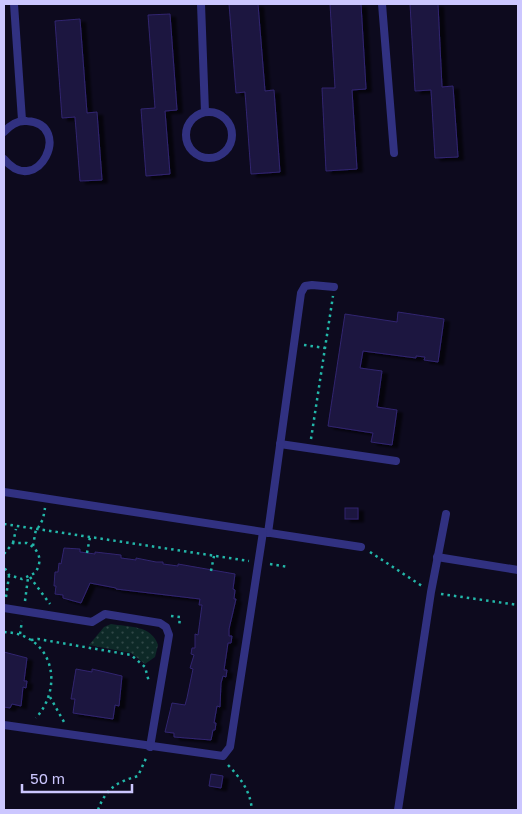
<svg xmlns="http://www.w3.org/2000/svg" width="522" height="814" viewBox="0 0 522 814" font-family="'Golos Text',sans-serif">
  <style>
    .park { fill: url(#park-dots) }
    .building { fill: #1c1541; stroke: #31256f; filter: url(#shadow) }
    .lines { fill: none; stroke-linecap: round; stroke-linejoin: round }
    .path { stroke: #23b7a9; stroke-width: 2.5; stroke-dasharray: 2.5 4; stroke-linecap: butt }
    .lane { stroke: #313181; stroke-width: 8 }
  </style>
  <defs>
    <pattern id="park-dots" width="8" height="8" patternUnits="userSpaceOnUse" patternTransform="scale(1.25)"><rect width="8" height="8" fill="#0d2927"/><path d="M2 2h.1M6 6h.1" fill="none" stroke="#2f4747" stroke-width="1.8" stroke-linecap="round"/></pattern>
    <filter id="shadow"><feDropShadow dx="5.5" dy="3" stdDeviation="1" flood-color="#0009"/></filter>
  </defs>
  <rect width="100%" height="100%" fill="#0d0a1e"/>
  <!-- park -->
  <path class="park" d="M111,624c17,3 41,1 47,21l-3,12 -10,7 -14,-11 -42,-8 15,-18z"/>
  <!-- building -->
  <g class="building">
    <polygon points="229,4 258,4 265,91 274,90 280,172 251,174 245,92 236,93"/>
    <polygon points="330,4 361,4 366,89 352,90 357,169 326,171 322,88 335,88"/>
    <polygon points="410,4 438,4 442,87 453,86 458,157 435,158 431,90 415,91"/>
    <polygon points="170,14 177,110 165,111 170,174 146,176 141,109 155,108 148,15"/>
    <polygon points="80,19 87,113 97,112 102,180 80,181 75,117 62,118 55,21"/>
    <polygon points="398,312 444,319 438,362 424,360 425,357 416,356 416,358 363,351 360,368 382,371 377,407 397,410 392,445 371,442 373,433 328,426 345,314 397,322"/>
    <rect x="345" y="508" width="13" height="11"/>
    <polygon points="64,548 80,549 80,552 95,554 95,552 121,555 121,558 136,560 136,558 156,562 163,562 163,564 178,566 178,564 235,574 233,589 235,590 234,599 236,599 229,629 229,636 232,636 231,643 228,643 224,670 227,670 226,677 223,676 221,683 220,707 217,706 214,723 216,723 215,730 213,730 211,740 174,737 174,733 165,732 172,703 185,705 187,698 193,669 190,668 194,655 191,654 192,648 195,648 195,634 198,635 202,605 199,605 200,599 116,589 116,588 90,583 81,603 63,598 63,595 55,594 56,586 54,586 55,572 58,572 59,563 61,564"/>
    <polygon points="4,652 27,658 24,681 27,681 26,688 23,687 21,706 12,704 10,708 4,707"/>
    <polygon points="76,669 92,672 92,669 122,676 119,706 115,705 113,719 73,713 75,699 71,699"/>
    <polygon points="211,774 223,776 221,788 209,786"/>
  </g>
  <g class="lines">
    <!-- path -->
    <g class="path">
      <polyline points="304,345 325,348"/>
      <polyline points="311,439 333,296"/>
      <polyline points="4,524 249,561"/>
      <polyline points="38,528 43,519 45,508"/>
      <polyline points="13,543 16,529"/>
      <polyline points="33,546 36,529"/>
      <polyline points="370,552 422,586"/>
      <polyline points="87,553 90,537"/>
      <path d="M4,554l9,-11h14c13,7 16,18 8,30l-13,6 -13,-4 -5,-8"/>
      <polyline points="270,564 288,567"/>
      <polyline points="211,571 214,556"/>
      <polyline points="30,577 50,604"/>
      <polyline points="441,594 518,605"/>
      <polyline points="6,597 9,576"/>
      <polyline points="25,601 28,578"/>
      <polyline points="171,616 180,617 179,627"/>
      <path d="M4,632c48,2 61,53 32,86"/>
      <polyline points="20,634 22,621"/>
      <polyline points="31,640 38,639 131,655 145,667 149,682"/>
      <polyline points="50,697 64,722"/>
      <path d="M228,765c13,14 22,25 24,45"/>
      <path d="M98,810c8,-22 19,-28 40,-34l9,-20"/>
    </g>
    <!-- lane -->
    <g class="lane">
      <polyline points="14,4 22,120"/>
      <polyline points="201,4 205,112"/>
      <polyline points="382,4 394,153"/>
      <circle cx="209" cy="135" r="23"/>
      <path d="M4,132c6,-7 13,-12 23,-11 47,3 11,79 -23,38"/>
      <polyline points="280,444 396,461"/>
      <polyline points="4,492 361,547"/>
      <polyline points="268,533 301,293 305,286 312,285 334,287"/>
      <polyline points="437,557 518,570"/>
      <polyline points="4,608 92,622 105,614 160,623 166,627 169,635 150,747"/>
      <polyline points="4,725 223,756 230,747 263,532"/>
      <polyline points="398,810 431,592 446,514"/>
    </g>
  </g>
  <!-- border -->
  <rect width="522" height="814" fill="none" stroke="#ccc7ff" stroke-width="10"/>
  <!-- scale -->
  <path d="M22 784v8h110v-8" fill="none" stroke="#ccc7ff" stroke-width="2.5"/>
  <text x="30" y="784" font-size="15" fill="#ccc7ff" stroke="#0d0a1e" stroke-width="4" paint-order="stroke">50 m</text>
</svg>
